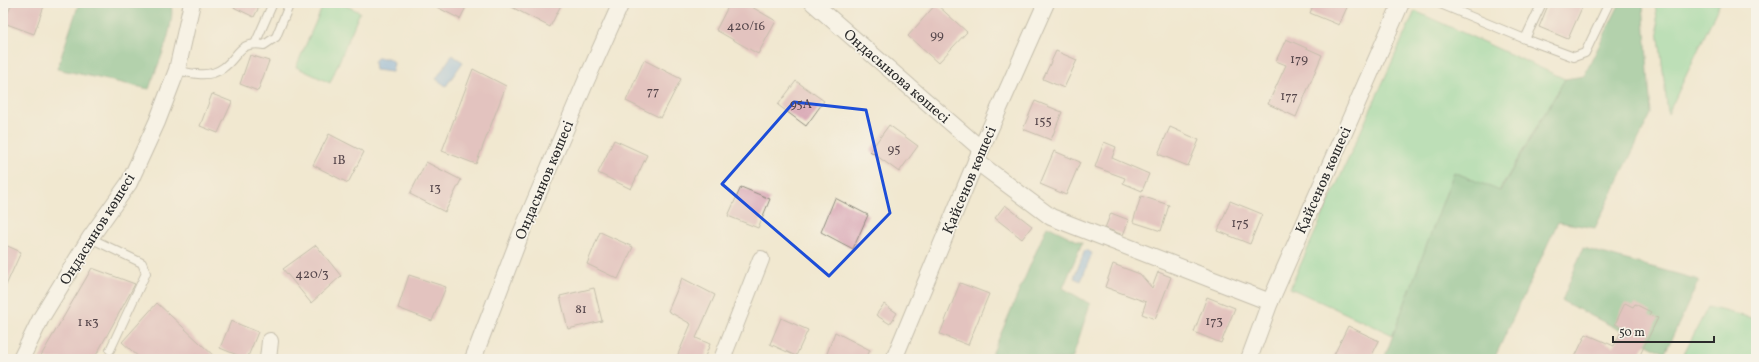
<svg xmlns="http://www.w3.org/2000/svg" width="1759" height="362" viewBox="0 0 1759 362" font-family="Vollkorn,serif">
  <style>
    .green { fill: #7fd599; stroke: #558062 }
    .forest { fill: #67b681; stroke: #497056 }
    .water { fill: #71a8df; stroke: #4e6a85 }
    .building { fill: #d398aa }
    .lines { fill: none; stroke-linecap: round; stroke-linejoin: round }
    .service-casing { stroke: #8e8a7e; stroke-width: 10 }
    .minor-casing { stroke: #8e8a7e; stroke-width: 18 }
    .service { stroke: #fff; stroke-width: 8 }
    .minor { stroke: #fff; stroke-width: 16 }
    .marked { fill: none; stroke: #1d4ed8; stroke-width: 3; stroke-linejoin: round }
    .labels { text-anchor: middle; stroke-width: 3.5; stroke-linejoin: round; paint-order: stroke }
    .number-label { font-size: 13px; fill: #55464b }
    .street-label { font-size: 15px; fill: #2b2b2b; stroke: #f7f3e8 }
  </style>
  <rect width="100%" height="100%" fill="#f7f3e8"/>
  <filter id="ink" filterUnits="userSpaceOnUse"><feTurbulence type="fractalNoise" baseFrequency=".025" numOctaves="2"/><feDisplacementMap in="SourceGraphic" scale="8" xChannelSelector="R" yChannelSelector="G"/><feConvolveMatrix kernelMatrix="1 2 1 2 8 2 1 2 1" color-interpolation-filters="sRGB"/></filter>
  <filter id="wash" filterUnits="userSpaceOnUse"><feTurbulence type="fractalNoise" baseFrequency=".012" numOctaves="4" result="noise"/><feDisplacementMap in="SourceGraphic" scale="16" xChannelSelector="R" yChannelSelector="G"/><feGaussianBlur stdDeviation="0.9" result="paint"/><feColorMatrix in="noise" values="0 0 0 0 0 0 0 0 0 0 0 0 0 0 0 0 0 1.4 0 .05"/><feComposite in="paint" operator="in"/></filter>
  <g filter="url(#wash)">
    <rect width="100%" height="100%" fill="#f1e8d0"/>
    <!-- green -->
    <g class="green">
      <polygon points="324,3 340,3 360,12 330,83 296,67"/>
      <polygon points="1655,3 1720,3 1668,114"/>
      <polygon points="1415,11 1565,79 1499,191 1454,172 1393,335 1290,288"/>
      <polygon points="1708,307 1756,319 1756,359 1681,359"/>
    </g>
    <!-- forest -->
    <g class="forest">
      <path d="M79,3h92c5,24 -14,63 -22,86l-92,-20z"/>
      <polygon points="1620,3 1643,3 1651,114 1595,228 1558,222 1494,359 1384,359 1454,172 1500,191 1565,79 1584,76"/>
      <polygon points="1047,226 1082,243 1063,288 1090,304 1072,359 990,359"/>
      <polygon points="1583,248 1699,280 1665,353 1562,301"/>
    </g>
    <!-- water -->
    <g class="water">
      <polygon points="452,55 463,62 446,86 436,79"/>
      <polygon points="377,58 388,58 394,63 392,72 375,70 374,62"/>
      <polygon points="1085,250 1092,253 1081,281 1074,278"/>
    </g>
    <g id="blocks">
      <!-- building -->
      <g class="building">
        <polygon points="12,3 45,3 34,34 4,23"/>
        <polygon points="225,3 261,3 254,17"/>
        <polygon points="429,3 468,3 460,19"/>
        <polygon points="504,3 562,3 550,27"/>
        <polygon points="730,3 745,3 776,21 758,54 716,30"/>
        <polygon points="1314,3 1349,3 1339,25 1310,13"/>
        <polygon points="1549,3 1584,3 1568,39 1539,27"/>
        <polygon points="936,4 967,32 938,63 908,36"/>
        <polygon points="1286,39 1322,55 1296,117 1268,104 1286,65 1276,61"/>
        <polygon points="1056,51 1077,60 1064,88 1043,79"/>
        <polygon points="250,55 269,61 258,91 240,84"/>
        <polygon points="644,60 681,79 661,118 626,101"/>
        <polygon points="473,69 506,86 476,164 442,151"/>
        <polygon points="796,81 824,101 806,126 778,105"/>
        <polygon points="212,94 232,102 218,133 200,126"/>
        <polygon points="1035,101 1062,112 1051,140 1023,129"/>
        <polygon points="889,125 918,146 899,172 870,151"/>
        <polygon points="1170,127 1199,140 1188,166 1158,154"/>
        <polygon points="329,134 364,152 348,183 313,165"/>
        <polygon points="614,140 647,155 631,189 598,173"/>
        <polygon points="1104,142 1116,147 1112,158 1149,174 1142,191 1123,183 1125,178 1095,167"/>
        <polygon points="1054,151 1080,162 1066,195 1040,184"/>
        <polygon points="426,162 461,180 445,212 410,194"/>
        <polygon points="741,187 770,199 758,228 728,216"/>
        <polygon points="1141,196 1169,205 1161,231 1133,222"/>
        <polygon points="835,198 868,215 853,249 821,232"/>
        <polygon points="1230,201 1262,214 1250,244 1218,231"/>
        <polygon points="1005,205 1032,226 1022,239 995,218"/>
        <polygon points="1111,213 1129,220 1123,235 1105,228"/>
        <polygon points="600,232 633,247 618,279 587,264"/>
        <polygon points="3,244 21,252 3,292"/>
        <polygon points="316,245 341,276 311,303 283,269"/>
        <polygon points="1113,264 1140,274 1152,288 1158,272 1171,277 1155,319 1142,314 1146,302 1105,287"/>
        <polygon points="92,268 135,284 94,359 39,359"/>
        <polygon points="409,275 446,287 432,321 398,308"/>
        <polygon points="682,278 715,295 696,338 710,344 704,359 676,359 691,324 668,311"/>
        <polygon points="960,283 989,294 968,345 940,334"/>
        <polygon points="594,288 602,321 568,329 560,296"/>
        <polygon points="1207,297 1235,308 1221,343 1194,332"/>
        <polygon points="157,303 183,327 217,359 141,359 122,342"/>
        <polygon points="1625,303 1633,307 1635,304 1651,312 1649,315 1658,318 1638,359 1574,359 1586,334 1614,346 1623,328 1615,324"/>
        <polygon points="884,304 897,313 890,324 876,315"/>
        <polygon points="781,318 808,330 796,356 770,344"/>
        <polygon points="231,321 258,332 247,359 220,348"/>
        <polygon points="1348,326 1379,341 1370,359 1332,359"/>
        <polygon points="835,332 870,350 866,359 825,359"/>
      </g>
    </g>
  </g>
  <g filter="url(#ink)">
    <use href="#blocks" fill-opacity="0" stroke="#8e8a7e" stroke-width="1"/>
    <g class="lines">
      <defs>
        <g id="service">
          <polyline points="1438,3 1525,39 1542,3"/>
          <polyline points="1525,39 1574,57 1585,53 1609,3"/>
          <polyline points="255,44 273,3"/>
          <path d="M177,70c15,4 33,8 46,-2 17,-12 14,-27 41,-23l12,-8 14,-34"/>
          <polyline points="90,238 142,263 146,273 110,350"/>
        </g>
        <g id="minor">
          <polyline points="813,3 981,149"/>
          <polyline points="976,161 1051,217 1270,302"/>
          <polyline points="21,359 41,318 90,238 129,183 157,122 177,70 192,3"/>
          <polyline points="268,359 270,341"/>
          <polyline points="473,359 520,236 586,81 621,3"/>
          <polyline points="722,359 761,259"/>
          <polyline points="894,359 981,149 1046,3"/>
          <polyline points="1249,359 1270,302 1401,3"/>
        </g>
      </defs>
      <!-- service casing -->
      <use href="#service" class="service-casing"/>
      <!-- minor casing -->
      <use href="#minor" class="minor-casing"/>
      <!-- service -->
      <use href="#service" class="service"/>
      <!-- minor -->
      <use href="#minor" class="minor"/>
    </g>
  </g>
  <!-- marked area -->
  <path d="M0 0H1759V362H0ZM794,102l72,8 24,103 -61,63 -107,-92z" fill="#f1e8d0" fill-opacity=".55" fill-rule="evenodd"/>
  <path class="marked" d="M794,102l72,8 24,103 -61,63 -107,-92z"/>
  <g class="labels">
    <!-- number labels -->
    <g class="number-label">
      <text x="746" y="30">420/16</text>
      <text x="937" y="39">99</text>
      <text x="1299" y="63">179</text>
      <text x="653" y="95">77</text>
      <text x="1289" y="100">177</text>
      <text x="801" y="108">95А</text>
      <text x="1043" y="125">155</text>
      <text x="894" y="153">95</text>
      <text x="339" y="164">1B</text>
      <text x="435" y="192">13</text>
      <text x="1240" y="227">175</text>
      <text x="312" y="278">420/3</text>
      <text x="581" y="313">81</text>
      <text x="1214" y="325">173</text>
      <text x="88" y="326">1 к3</text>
    </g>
    <!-- street labels -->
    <g class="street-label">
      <text transform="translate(897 76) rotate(41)" y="5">Ондасынова көшесі</text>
      <text transform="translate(544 180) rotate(-67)" y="5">Ондасынов көшесі</text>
      <text transform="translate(969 180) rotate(-67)" y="5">Қайсенов көшесі</text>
      <text transform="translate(1323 180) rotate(-66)" y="5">Қайсенов көшесі</text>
      <text transform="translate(97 229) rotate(-58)" y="5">Оңдасынов көшесі</text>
    </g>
  </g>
  <!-- margin -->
  <rect width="1759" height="362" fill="none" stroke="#f7f3e8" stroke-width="16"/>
  <!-- scale -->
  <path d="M1613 336v6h101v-6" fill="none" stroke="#2b2b2b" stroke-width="2"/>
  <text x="1619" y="336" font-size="12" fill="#2b2b2b" stroke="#f7f3e8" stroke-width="3" paint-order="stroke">50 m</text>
</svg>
